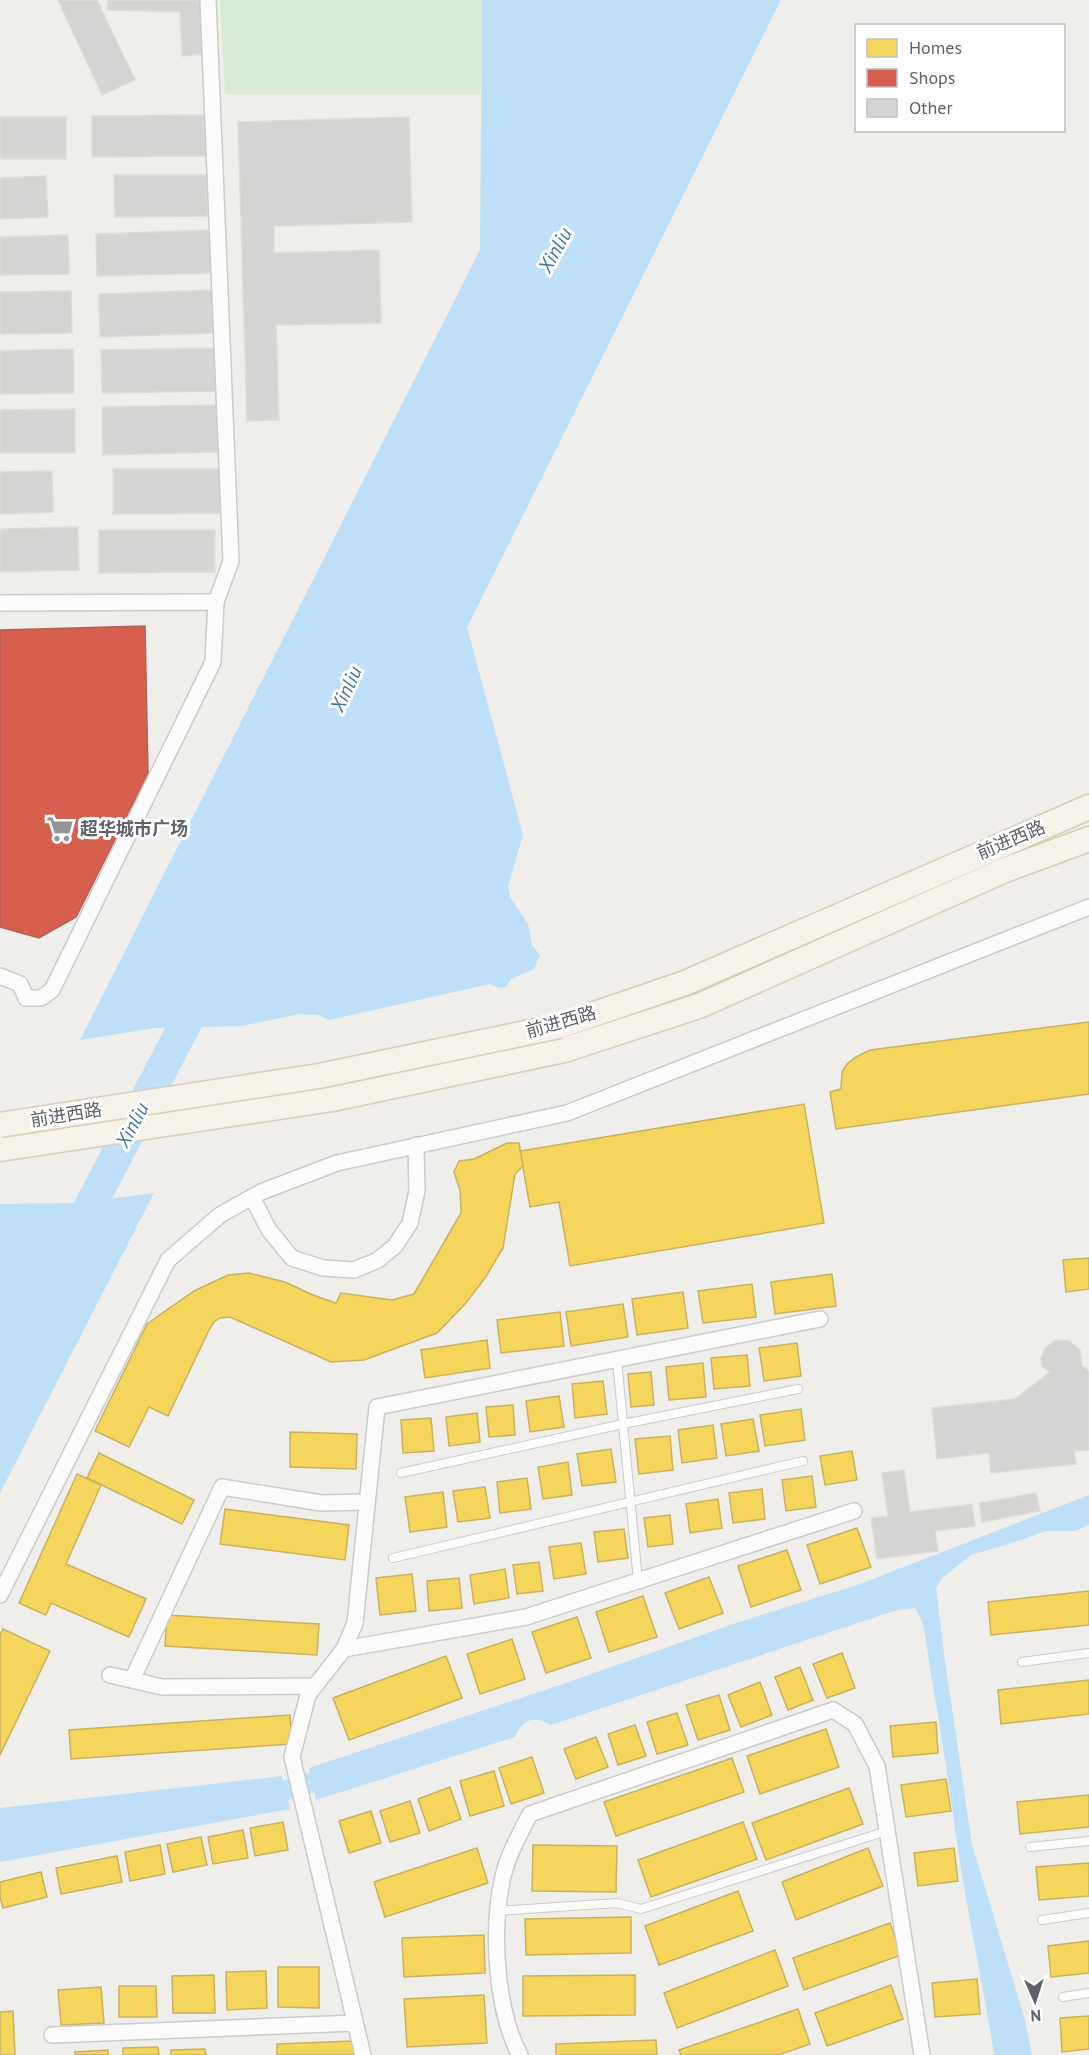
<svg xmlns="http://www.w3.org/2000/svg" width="1089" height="2055" viewBox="0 0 1089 2055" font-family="'PT Sans','Noto Sans SC',sans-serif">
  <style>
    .green { fill: #d8ebd6 }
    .water { fill: #bfe0f9 }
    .homes { fill: #f6d55c; stroke: #c9b360; stroke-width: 1.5 }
    .shops { fill: #d6604d; stroke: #b26155; stroke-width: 1.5 }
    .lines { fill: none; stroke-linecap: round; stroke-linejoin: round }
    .canal { stroke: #bfe0f9; stroke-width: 20 }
    .river { stroke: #bfe0f9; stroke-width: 32 }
    .building { fill: #d6d5d3; stroke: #deddd9; stroke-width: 1.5 }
    .lane-casing { stroke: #cbcccc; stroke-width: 10 }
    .street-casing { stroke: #cbcccc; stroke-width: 18 }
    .primary-casing { stroke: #d7ceb8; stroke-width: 27 }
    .lane { stroke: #fdfcfc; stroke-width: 8 }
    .street { stroke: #fdfcfc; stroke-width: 15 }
    .primary { stroke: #f4f2e9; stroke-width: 24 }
    .primary-bridge-casing { stroke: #d7ceb8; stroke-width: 27; stroke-linecap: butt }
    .primary-bridge { stroke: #f4f2e9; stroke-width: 24 }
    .labels { text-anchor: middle; stroke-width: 6; stroke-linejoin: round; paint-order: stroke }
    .poi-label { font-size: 18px; font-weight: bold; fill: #5f6368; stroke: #fff; text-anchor: start }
    .street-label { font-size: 18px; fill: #5f6368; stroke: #fff }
    .water-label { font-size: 20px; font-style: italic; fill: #4174aa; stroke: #fff }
  </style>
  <rect width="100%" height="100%" fill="#efeeea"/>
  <!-- green -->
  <polygon class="green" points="220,0 482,0 480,94 225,94"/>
  <!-- water -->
  <g class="water">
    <polygon points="482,0 781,0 467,627 523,835 508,886 510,897 528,924 532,945 540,955 534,969 511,979 506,987 500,988 490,984 329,1020 318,1015 299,1014 242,1026 155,1028 80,1040 480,250"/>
    <polygon points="154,1193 19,1456 0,1493 0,1204 78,1203"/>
    <path d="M1089,1495v30l-14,6h-30l-24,9 -50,15 -29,23 -6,10 8,66 28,190 53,176 7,35h-38c-11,-74 -28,-146 -38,-220 -8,-56 -16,-111 -26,-166 -3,-19 -4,-46 -15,-61l-18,2 -346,115c-18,-10 -28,-6 -36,12l-199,63 -7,-32 251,-83 176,-62 124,-39z"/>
    <polygon points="282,1776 290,1809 0,1862 0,1808"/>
  </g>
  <!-- homes -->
  <g class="homes">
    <polygon points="1089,1022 1089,1094 836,1129 830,1092 841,1089 842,1072 847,1064 856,1057 870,1050"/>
    <polygon points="804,1104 824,1223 570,1266 559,1202 530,1207 520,1151"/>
    <polygon points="507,1143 519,1143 523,1166 515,1174 503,1248 485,1278 465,1304 437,1333 364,1360 331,1362 230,1317 220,1318 214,1322 209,1330 168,1416 149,1407 129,1447 95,1431 147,1324 194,1291 228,1275 249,1273 285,1282 313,1295 336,1303 341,1293 392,1300 414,1294 461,1213 460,1190 454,1172 459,1161 474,1159"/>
    <polygon points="1089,1258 1089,1289 1066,1292 1063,1260"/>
    <polygon points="832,1274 836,1306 775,1314 771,1282"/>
    <polygon points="752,1284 756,1317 703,1323 698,1291"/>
    <polygon points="683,1292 688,1328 637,1335 632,1299"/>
    <polygon points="623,1304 628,1337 571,1346 566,1312"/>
    <polygon points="560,1312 564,1346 501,1353 497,1320"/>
    <polygon points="487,1340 490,1368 425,1378 421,1350"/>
    <polygon points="797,1343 801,1376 764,1381 759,1348"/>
    <polygon points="747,1355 750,1386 714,1389 711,1358"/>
    <polygon points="703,1363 706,1397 669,1400 666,1367"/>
    <polygon points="651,1372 654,1405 631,1407 628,1374"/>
    <polygon points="603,1381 607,1414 575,1418 572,1384"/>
    <polygon points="559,1396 564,1427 530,1432 526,1401"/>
    <polygon points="513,1405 515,1435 489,1437 486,1407"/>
    <polygon points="801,1409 805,1440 765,1446 760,1415"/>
    <polygon points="477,1413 480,1442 449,1446 446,1417"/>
    <polygon points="431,1418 434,1451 403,1453 401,1420"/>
    <polygon points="753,1419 759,1451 726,1456 721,1424"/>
    <polygon points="713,1425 717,1458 682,1463 678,1430"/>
    <polygon points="290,1432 357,1434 356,1469 290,1467"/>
    <polygon points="670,1436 673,1470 639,1474 635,1439"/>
    <polygon points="611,1449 616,1482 582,1486 577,1454"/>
    <polygon points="852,1451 857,1480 825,1485 820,1456"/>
    <polygon points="99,1453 194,1500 182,1524 87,1478"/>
    <polygon points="568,1462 572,1495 543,1499 538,1467"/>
    <polygon points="77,1474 101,1485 66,1564 146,1599 129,1637 51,1603 46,1615 19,1603"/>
    <polygon points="812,1476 816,1507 786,1511 782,1480"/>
    <polygon points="527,1478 531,1509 500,1513 497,1482"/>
    <polygon points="485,1487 490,1518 458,1522 453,1491"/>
    <polygon points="762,1489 765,1519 733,1523 729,1493"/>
    <polygon points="443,1492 447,1527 410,1532 405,1497"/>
    <polygon points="718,1499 722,1528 690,1533 686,1504"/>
    <polygon points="225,1509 349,1525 345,1560 220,1544"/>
    <polygon points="670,1515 673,1544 648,1547 644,1518"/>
    <polygon points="857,1528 871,1567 820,1584 807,1545"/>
    <polygon points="624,1529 628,1558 598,1562 594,1532"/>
    <polygon points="581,1543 586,1574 554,1579 549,1547"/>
    <polygon points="787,1550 801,1590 751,1607 738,1566"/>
    <polygon points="539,1562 543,1591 517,1594 513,1565"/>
    <polygon points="505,1569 509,1598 474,1604 470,1575"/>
    <polygon points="412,1574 416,1611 380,1615 376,1578"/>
    <polygon points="709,1577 723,1613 679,1629 665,1593"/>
    <polygon points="459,1578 462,1608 429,1611 427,1581"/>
    <polygon points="1089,1591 1089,1625 991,1635 988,1602"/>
    <polygon points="643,1596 657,1637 609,1652 596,1612"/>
    <polygon points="167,1615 319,1624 317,1655 165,1646"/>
    <polygon points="577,1617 591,1658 546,1673 532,1632"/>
    <polygon points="3,1629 50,1651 0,1755 0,1635"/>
    <polygon points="512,1639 525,1679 480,1694 467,1654"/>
    <polygon points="842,1653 855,1688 827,1698 813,1664"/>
    <polygon points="446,1656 462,1698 349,1740 333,1698"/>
    <polygon points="800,1667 813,1700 788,1710 775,1677"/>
    <polygon points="1089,1680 1089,1714 1001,1724 998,1690"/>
    <polygon points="760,1682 772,1715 741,1727 728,1695"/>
    <polygon points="719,1695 730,1730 698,1740 686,1705"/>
    <polygon points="677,1713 688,1745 657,1754 647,1722"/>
    <polygon points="290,1715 292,1744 71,1759 69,1730"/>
    <polygon points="936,1722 938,1753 893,1757 890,1726"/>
    <polygon points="635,1725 646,1756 618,1765 608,1734"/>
    <polygon points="826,1729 839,1767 760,1794 747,1756"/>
    <polygon points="596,1737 608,1767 576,1779 564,1749"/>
    <polygon points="532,1757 544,1793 511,1804 499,1768"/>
    <polygon points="732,1758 744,1792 616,1836 604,1802"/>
    <polygon points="494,1771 504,1806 470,1816 460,1781"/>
    <polygon points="946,1779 951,1811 906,1817 901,1785"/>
    <polygon points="450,1787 461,1819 429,1831 418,1799"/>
    <polygon points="849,1788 863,1824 766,1860 752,1823"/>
    <polygon points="1089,1795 1089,1827 1020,1834 1017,1802"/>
    <polygon points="410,1801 420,1833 390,1842 380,1811"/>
    <polygon points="371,1811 381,1843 349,1853 339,1821"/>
    <polygon points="283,1822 288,1850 255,1856 250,1828"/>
    <polygon points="743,1822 757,1859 651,1897 638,1860"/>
    <polygon points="243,1830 248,1858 213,1864 208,1837"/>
    <polygon points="201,1837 207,1865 173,1872 167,1844"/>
    <polygon points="160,1845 165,1874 130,1881 125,1852"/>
    <polygon points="533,1845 617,1846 616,1892 532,1891"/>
    <polygon points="477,1848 488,1883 385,1917 374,1882"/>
    <polygon points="868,1848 883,1886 796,1920 782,1882"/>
    <polygon points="954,1848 958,1881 918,1886 914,1853"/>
    <polygon points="117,1856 122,1882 61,1894 56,1868"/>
    <polygon points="1089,1863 1089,1896 1039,1900 1036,1867"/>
    <polygon points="41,1872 47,1897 3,1908 0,1897 0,1882"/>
    <polygon points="738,1891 753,1931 659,1965 645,1926"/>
    <polygon points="631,1917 631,1953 526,1955 525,1919"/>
    <polygon points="890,1923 901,1955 804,1990 793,1958"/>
    <polygon points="484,1935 485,1973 404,1977 402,1938"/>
    <polygon points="1089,1941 1089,1973 1051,1977 1048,1946"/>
    <polygon points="775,1950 788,1986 677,2028 664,1993"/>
    <polygon points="278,1967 319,1967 319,2008 278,2007"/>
    <polygon points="266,1971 267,2008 227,2010 226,1972"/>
    <polygon points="214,1975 215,2013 173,2013 172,1976"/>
    <polygon points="635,1975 635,2015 523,2016 523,1976"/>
    <polygon points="977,1979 980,2014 935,2017 932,1983"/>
    <polygon points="891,1985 903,2019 827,2046 815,2013"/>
    <polygon points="119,1986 156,1986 157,2017 119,2017"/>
    <polygon points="101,1987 104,2023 61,2025 58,1990"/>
    <polygon points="484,1995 487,2043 407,2047 404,1999"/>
    <polygon points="798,2009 810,2044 778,2055 681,2055 679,2050"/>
    <polygon points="13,2011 15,2055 0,2055 0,2012"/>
    <polygon points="1089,2016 1089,2049 1062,2052 1060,2018"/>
    <polygon points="656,2040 657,2055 556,2055 556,2044"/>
    <polygon points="353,2041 354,2055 277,2055 277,2044"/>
    <polygon points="158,2047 159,2055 123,2055 123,2048"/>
    <polygon points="205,2049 206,2055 171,2055 171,2050"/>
    <polygon points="108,2050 108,2055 75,2055 75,2052"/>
  </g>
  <!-- shops -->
  <polygon class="shops" points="145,626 148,774 76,917 39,938 0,927 0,630"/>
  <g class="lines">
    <!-- canal -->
    <polyline class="canal" points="261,1798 336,1775"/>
    <!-- river -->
    <polyline class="river" points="73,1239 204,988"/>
  </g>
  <!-- building -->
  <g class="building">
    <polygon points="58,0 97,0 135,80 102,95"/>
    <polygon points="108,0 205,0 207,54 182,56 180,12 107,10"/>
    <polygon points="206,115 206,156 92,157 92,116"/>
    <rect x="0" y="117" width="66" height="42"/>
    <polygon points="409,117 412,222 274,226 274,253 379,250 381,323 276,325 279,420 247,421 238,122"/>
    <polygon points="114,175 207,175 207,216 115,217"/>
    <polygon points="46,176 48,217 0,219 0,178"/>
    <polygon points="212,230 213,273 97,276 96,234"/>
    <polygon points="68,235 69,274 0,275 0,237"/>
    <polygon points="216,290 217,333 100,337 99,294"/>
    <polygon points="71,291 72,333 0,334 0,292"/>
    <polygon points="216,348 217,391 102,393 101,350"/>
    <polygon points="73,349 74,393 0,394 0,351"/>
    <polygon points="219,405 220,452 103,455 102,407"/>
    <polygon points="75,409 75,453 0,453 0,410"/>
    <polygon points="113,469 221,469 221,513 113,514"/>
    <polygon points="52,471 53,512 0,514 0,472"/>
    <polygon points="78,527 79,570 0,572 0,529"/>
    <polygon points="99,530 215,530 215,572 99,573"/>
    <polygon points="1056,1340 1069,1341 1080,1350 1082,1366 1089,1371 1089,1450 1074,1451 1076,1464 991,1473 989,1453 937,1459 932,1408 1015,1399 1050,1372 1042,1366 1041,1358 1045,1348"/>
    <polygon points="904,1470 910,1512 972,1504 975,1526 935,1531 938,1551 877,1559 871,1518 888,1516 882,1473"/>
    <polygon points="1036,1493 1040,1511 982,1522 979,1503"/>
  </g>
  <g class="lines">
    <defs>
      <g id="lane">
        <polyline points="617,1360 638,1581"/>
        <polyline points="401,1473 623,1424 798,1389"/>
        <polyline points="393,1558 803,1461"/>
        <polyline points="1022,1662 1089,1653"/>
        <polyline points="1030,1847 1089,1841"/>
        <polyline points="497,1911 617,1903 641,1909 887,1831"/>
        <polyline points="1042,1920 1089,1913"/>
        <polyline points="1063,1997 1089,1993"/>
      </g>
      <g id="street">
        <polyline points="208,0 231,561 216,602"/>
        <polyline points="0,603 216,602 213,662 52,990 41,998 26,998 20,984 0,976"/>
        <polyline points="252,1197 269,1230 292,1258 323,1268 354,1270 378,1260 395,1246 410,1223 417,1191 416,1145"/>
        <polyline points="0,1595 168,1260 220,1215 261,1192 337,1163 567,1113 1089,907"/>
        <polyline points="344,1649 526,1617 854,1511"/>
        <polyline points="110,1675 162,1687 314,1686"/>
        <polyline points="132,1680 222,1487 321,1503 367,1502"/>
        <polyline points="52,2035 355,2023"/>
        <polyline points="363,2055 292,1757 308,1695 344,1649 355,1623 377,1407 820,1319"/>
        <path d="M520,2055c-26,-47 -31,-144 -12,-195 6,-16 14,-31 22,-46l303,-104 22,14 22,42 45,289"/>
      </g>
      <g id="primary">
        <polyline points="559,1026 685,983 1089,807"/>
        <polyline points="0,1149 332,1099 564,1050 699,1006 1005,870 1089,839"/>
      </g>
    </defs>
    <!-- lane casing -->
    <use href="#lane" class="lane-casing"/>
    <!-- street casing -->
    <use href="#street" class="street-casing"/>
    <!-- primary casing -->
    <use href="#primary" class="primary-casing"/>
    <!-- lane -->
    <use href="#lane" class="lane"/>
    <!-- street -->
    <use href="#street" class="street"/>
    <!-- primary -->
    <use href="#primary" class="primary"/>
    <defs>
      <polyline id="primary-bridge" points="0,1125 319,1076 559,1026"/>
    </defs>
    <!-- primary-bridge casing -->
    <use href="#primary-bridge" class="primary-bridge-casing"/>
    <!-- primary-bridge -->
    <use href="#primary-bridge" class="primary-bridge"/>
  </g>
  <!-- icons -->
  <defs>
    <symbol id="supermarket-bare" viewBox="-9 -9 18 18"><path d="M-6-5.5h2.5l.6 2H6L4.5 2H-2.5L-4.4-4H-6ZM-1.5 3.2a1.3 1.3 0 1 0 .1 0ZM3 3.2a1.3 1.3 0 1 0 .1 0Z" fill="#919496" stroke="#fff" stroke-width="2.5" paint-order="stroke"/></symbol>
  </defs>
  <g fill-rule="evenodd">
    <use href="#supermarket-bare" x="41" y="810" width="38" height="38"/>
  </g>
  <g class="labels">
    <!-- poi labels -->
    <g class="poi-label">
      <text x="80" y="835">超华城市广场</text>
    </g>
    <!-- street labels -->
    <g class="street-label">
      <text transform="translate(1011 840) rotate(-23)" y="6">前进西路</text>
      <text transform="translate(561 1022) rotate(-16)" y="6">前进西路</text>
      <text transform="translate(66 1115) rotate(-9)" y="6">前进西路</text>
    </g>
    <!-- water labels -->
    <g class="water-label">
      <text transform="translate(555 250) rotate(-61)" y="7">Xinliu</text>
      <text transform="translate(346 689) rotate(-65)" y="7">Xinliu</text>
      <text transform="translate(132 1125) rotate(-62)" y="7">Xinliu</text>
    </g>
  </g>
  <!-- legend -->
  <rect x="855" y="24" width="210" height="108" fill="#ffffff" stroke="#bfc1c3" stroke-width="1.5"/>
  <rect x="867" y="39" width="30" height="18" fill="#f6d55c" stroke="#bfc1c3" stroke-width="1.5"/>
  <text x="909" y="54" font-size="18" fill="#5f6368">Homes</text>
  <rect x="867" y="69" width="30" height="18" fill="#d6604d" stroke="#bfc1c3" stroke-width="1.5"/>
  <text x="909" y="84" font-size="18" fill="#5f6368">Shops</text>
  <rect x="867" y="99" width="30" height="18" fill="#d6d5d3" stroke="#bfc1c3" stroke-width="1.5"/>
  <text x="909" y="114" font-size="18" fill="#5f6368">Other</text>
  <!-- north arrow -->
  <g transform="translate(1035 2001) rotate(177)" stroke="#ffffff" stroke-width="4.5" paint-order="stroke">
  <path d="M0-4.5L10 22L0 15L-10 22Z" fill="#5f6368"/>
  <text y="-9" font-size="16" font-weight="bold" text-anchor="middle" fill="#5f6368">N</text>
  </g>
</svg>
